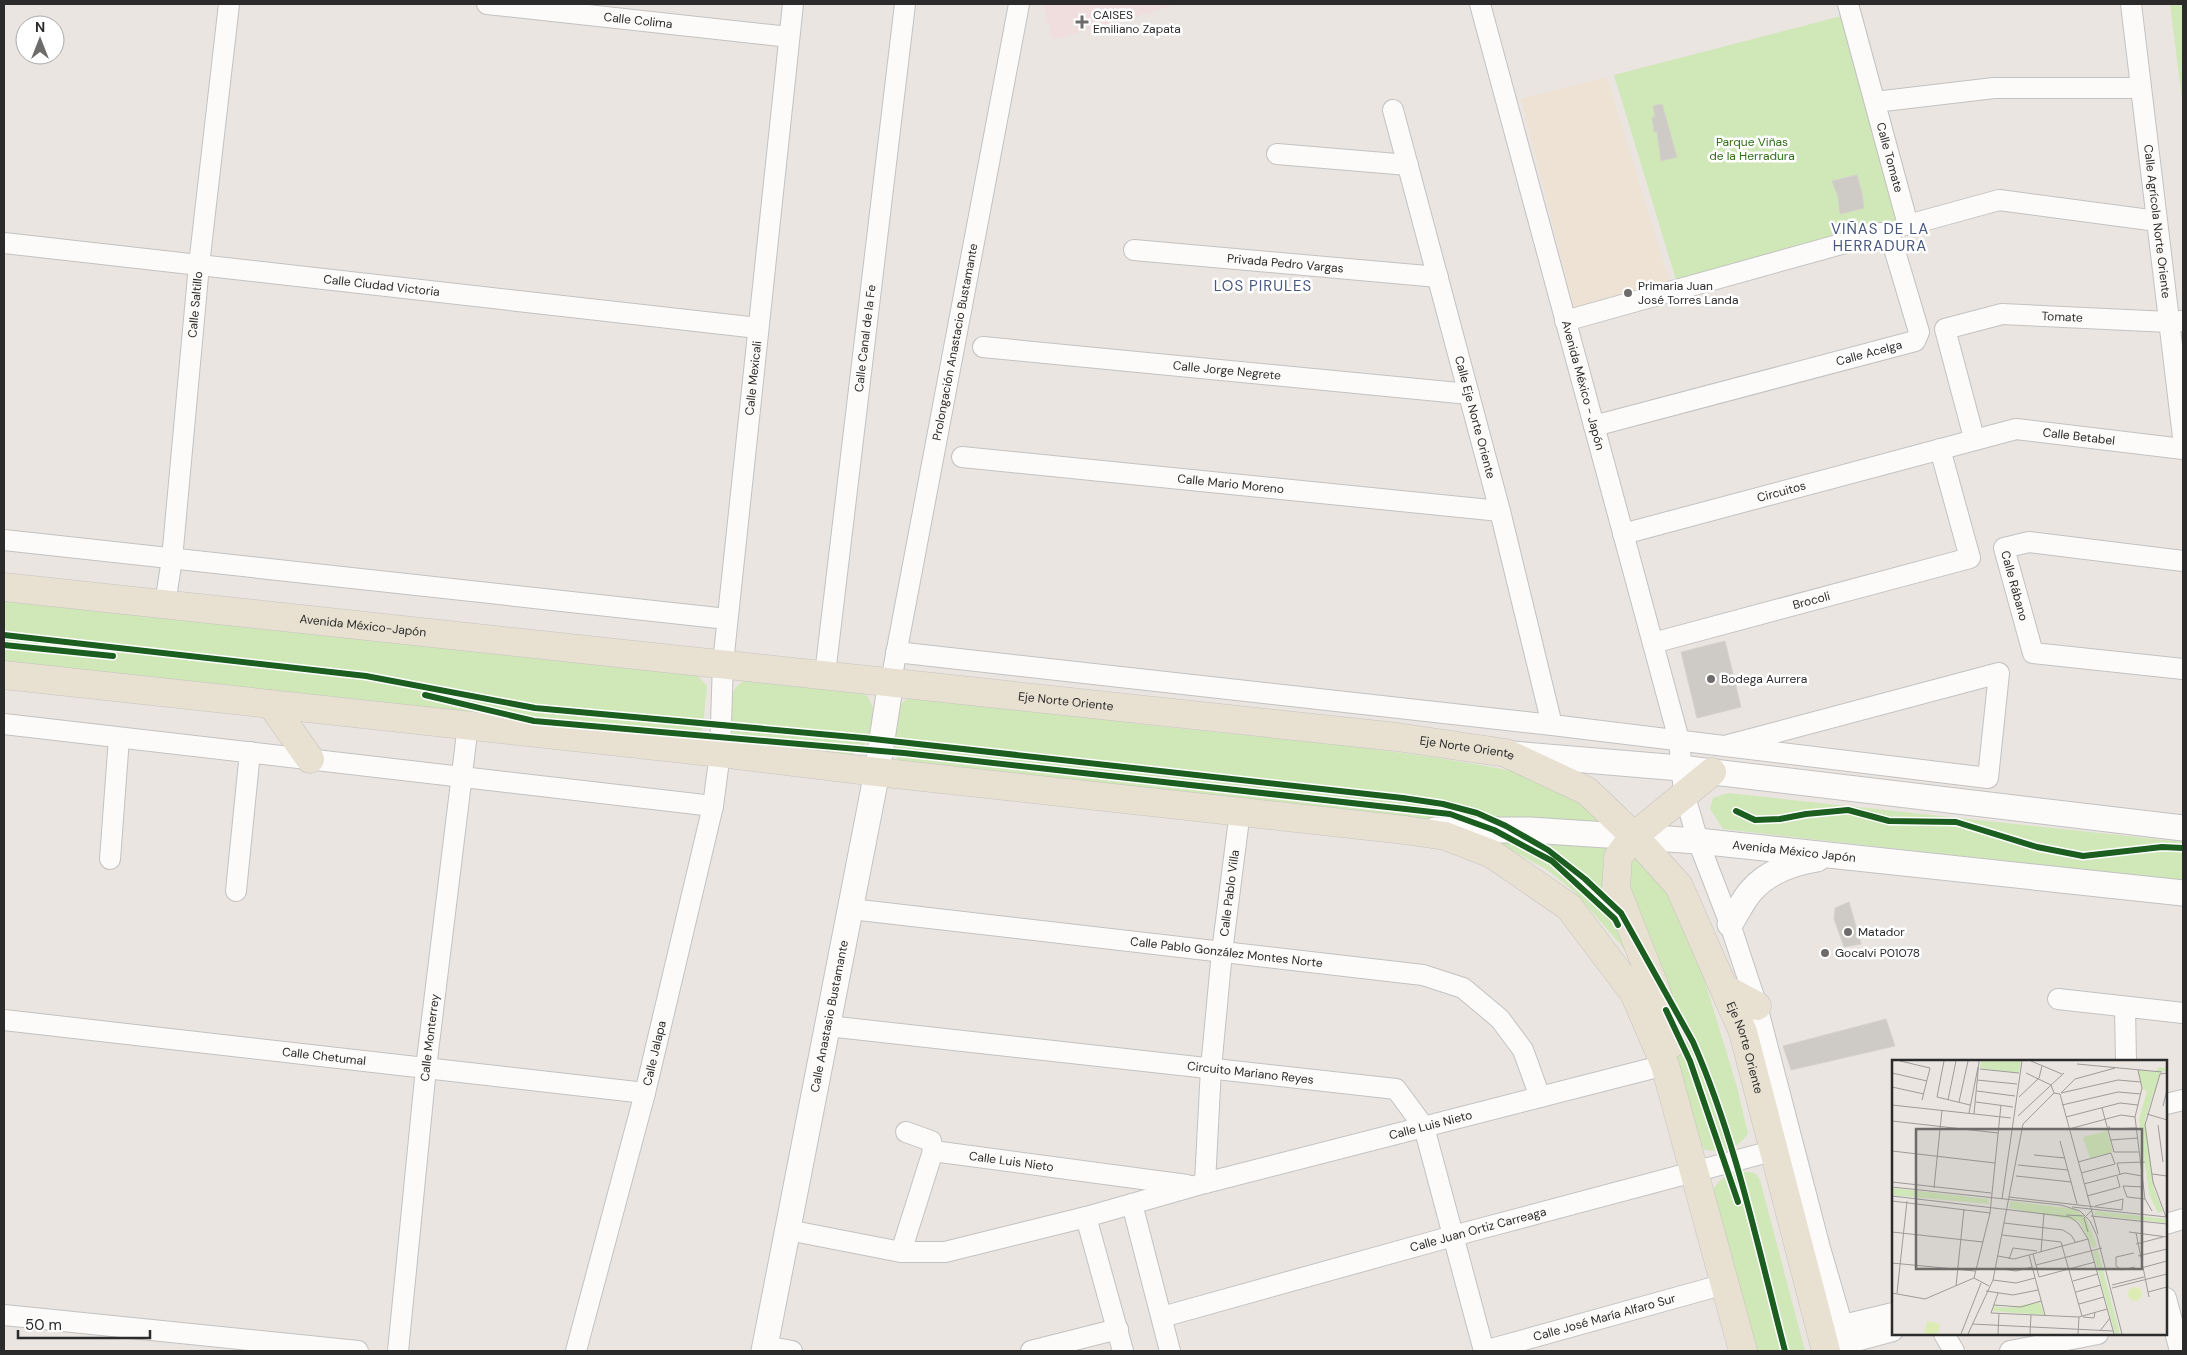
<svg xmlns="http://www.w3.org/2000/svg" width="2187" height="1355" viewBox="0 0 2187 1355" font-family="'DM Sans',sans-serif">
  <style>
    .education { fill: #eee2d4 }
    .medical { fill: #f0dedf }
    .green { fill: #d0e7b7 }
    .building { fill: #cecbc7; stroke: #d5d1cc }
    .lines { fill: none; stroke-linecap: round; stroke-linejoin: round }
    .minor-casing { stroke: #c3c2c2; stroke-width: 22 }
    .tertiary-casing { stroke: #c3c2c2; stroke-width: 27 }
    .primary-casing { stroke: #c5c3c1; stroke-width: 29 }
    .minor { stroke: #fcfbfa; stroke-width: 20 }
    .tertiary { stroke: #fcfbfa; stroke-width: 25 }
    .primary { stroke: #e8e1d2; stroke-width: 28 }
    .cycleway-casing { stroke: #fff; stroke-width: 9 }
    .cycleway { stroke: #1b5e20; stroke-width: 6 }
    .poi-dot { fill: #6e6c6a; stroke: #fff; stroke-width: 2 }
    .labels { text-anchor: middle; stroke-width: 5; stroke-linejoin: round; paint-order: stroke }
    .poi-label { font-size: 12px; fill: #2b2b2b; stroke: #fff; text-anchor: start }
    .street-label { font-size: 12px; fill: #2b2b2b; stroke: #fff }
    .park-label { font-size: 12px; fill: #316f15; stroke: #fff }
    .quarter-label { font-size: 15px; letter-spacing: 1px; fill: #485880; stroke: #fff }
    .inset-road { fill: none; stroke: #9e9b98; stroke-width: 1 }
    .view { fill: #6e6c6a; fill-opacity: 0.15; stroke: #6e6c6a; stroke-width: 2.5 }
    .inset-edge { fill: none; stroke: #2b2b2b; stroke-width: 2.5 }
  </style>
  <rect width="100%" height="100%" fill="#eae5e0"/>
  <!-- education -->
  <polygon class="education" points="1607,77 1670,283 1575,312 1521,99"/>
  <!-- medical -->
  <polygon class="medical" points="1043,4 1180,4 1053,40"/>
  <!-- green -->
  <g class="green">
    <polygon points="2170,4 2183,4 2183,107"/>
    <polygon points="1845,15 1899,220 1676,280 1614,75"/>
    <polygon points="4,600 696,674 707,686 703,727 698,735 684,738 4,662"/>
    <path d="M751,679l107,11 10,7 5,11 -2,25 -8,15 -14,8 -105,-13 -13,-11c0,-20 -6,-49 20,-53z"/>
    <path d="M918,697l249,30 185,19 86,12 60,10 25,6 48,24 20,15 65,63 21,33 20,46 9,30 31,102 11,47c-14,17 -22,18 -43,16l-5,-8 -55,-163 -24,-34 -47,-54 -28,-22 -31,-17 -33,-15 -583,-76 -9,-12 5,-41 12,-9z"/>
    <polygon points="1728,793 2183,842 2183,881 1723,829 1710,809 1713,798"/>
    <path d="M1749,1172l7,2 4,6 45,171h-52l-42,-155c5,-18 20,-24 38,-24z"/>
  </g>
  <!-- building -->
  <g class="building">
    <polygon points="1662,104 1677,157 1661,161 1657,132 1654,132 1652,117 1655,117 1653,106"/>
    <polygon points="1857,175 1862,193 1864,208 1840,214 1838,197 1832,181"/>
    <polygon points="1725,641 1741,707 1697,718 1681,652"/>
    <polygon points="1849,902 1861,944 1844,947 1834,919 1835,908"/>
    <polygon points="1886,1019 1895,1046 1791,1070 1783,1046"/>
  </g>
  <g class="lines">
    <defs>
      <g id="minor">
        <path id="s1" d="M487,4l302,33"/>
        <path id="s2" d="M1480,4l199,736 5,53 14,48 32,83 27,82 63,242 30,103"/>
        <path id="s3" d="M1848,4l60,221 91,-25 158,21"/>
        <path id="s4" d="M2131,4l52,433"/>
        <polyline points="1875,102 1994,88 2141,88"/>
        <path id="s5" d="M1393,110l107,401 52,214"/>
        <polyline points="1277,154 1408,165"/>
        <path id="s6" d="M4,243l754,85"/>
        <path id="s7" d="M1134,250l304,27"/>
        <polyline points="1565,321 1881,233 1891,238 1919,332 1915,341 1594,426"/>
        <path id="s8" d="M983,347l486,47"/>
        <path id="s9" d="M1974,438l-29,-109 57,-15 167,8 13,-1"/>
        <path id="s10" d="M962,457l538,54"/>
        <path id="s11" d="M1623,534l393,-105 167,20"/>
        <polyline points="4,540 727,619"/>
        <path id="s12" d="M2183,561l-154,-19 -25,6 29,105 150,16"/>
        <path id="s13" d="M165,604l7,-45 27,-294 30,-261"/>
        <path id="s14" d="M1653,643l317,-85 -30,-109"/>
        <polyline points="896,652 1552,725 1988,778 1999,673 1725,746"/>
        <path id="s15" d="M825,674l80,-670"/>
        <path id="s16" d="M891,681l128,-677"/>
        <polyline points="4,724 713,806"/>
        <polyline points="110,859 119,738"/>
        <polyline points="236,891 250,752"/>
        <path id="s17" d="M851,909l572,66 40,13 37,31 23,31 17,47"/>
        <polyline points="2058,999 2183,1013"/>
        <polyline points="2125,1007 2126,1061"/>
        <path id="s18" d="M4,1020l641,73"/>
        <path id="s19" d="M828,1026l568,63 28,38 60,224"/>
        <polyline points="2166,1104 2183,1100"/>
        <polyline points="906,1132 931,1141 933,1151"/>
        <path id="s20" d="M1205,1183l6,-115 11,-116 18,-141"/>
        <polyline points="1132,1204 1170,1351"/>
        <polyline points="1086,1217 1123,1351"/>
        <polyline points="2166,1224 2183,1219"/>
        <path id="s21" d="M788,1230l113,22h44l141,-35 119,-34 460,-118"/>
        <path id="s22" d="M901,1252l32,-101 254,34"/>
        <polyline points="2166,1298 2180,1351"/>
        <polyline points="4,1315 358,1351"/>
        <path id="s23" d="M1162,1317l291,-81 334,-89"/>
        <polyline points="1843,1325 1893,1313"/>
        <polyline points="1944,1334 1954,1351"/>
        <polyline points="1848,1343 1893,1331"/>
        <polyline points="765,1346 792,1351"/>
        <path id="s24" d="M398,1351l28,-283 42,-343"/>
        <path id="s25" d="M576,1351l69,-258 68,-287 7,-53 3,-90 70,-659"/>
        <polyline points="1031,1351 1118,1329"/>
        <path id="s26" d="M1484,1351l241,-67"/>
        <polyline points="2010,1351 2098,1334"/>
      </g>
      <g id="tertiary">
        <polyline points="1512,754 1680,768 2183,828"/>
        <path id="s27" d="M1435,830h95l168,11 485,52"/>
        <path d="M1730,924c7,-11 13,-24 21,-33 17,-20 42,-28 66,-32"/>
        <path id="s28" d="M764,1351l113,-579 14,-91"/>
      </g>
      <g id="primary">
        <path id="s29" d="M4,587l1393,150 109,16 81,38 47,45 45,50 64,146 83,319"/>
        <polyline points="4,675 720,753 877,772 1405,830 1445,836 1492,854 1569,907 1634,993 1665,1065 1743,1351"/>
        <polyline points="271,704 310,759"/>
        <polyline points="1724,988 1757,1006"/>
        <polyline points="1673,1043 1654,985 1616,889 1618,857 1634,836 1712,772"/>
      </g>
    </defs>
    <!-- minor casing -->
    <use href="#minor" class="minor-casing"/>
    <!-- tertiary casing -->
    <use href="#tertiary" class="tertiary-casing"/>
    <!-- primary casing -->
    <use href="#primary" class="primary-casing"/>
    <!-- minor -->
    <use href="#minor" class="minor"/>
    <!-- tertiary -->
    <use href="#tertiary" class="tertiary"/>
    <!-- primary -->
    <use href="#primary" class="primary"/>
    <defs>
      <g id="cycleway">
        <path d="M4,635l362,41 169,32 329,30 539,60 40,6 34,9 29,13 42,24 37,29 36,34 72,129c43,98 65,206 92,309"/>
        <polyline points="4,645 113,656"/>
        <polyline points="425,695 534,721 904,753 1450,814 1494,830 1552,861 1615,919 1618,925"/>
        <polyline points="1736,811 1755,820 1780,819 1806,814 1848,810 1889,821 1956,822 2037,847 2083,856 2162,847 2183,848"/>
        <polyline points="1666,1010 1690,1061 1738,1202"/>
      </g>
    </defs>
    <!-- cycleway casing -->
    <use href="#cycleway" class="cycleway-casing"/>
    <!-- cycleway -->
    <use href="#cycleway" class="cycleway"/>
  </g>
  <!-- markers -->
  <g class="poi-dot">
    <path d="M1079.5 14.5h5v5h5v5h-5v5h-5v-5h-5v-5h5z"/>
    <circle cx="1628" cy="293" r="5"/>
    <circle cx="1711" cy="679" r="5"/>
    <circle cx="1848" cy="932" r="5"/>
    <circle cx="1825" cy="953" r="5"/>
  </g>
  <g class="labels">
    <!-- poi labels -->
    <g class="poi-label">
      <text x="1093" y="19">CAISES<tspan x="1093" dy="14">Emiliano Zapata</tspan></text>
      <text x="1638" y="290">Primaria Juan<tspan x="1638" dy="14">José Torres Landa</tspan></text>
      <text x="1721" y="683">Bodega Aurrera</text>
      <text x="1858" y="936">Matador</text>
      <text x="1835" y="957">Gocalvi P01078</text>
    </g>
    <!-- street labels -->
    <g class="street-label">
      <text dy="4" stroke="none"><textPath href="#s1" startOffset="152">Calle Colima</textPath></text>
      <text dy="4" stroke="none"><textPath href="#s3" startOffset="159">Calle Tomate</textPath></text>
      <text dy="4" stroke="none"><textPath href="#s4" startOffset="219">Calle Agrícola Norte Oriente</textPath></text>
      <text dy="4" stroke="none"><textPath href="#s7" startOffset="152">Privada Pedro Vargas</textPath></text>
      <text dy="4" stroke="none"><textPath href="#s6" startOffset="380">Calle Ciudad Victoria</textPath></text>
      <text dy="4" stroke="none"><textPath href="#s13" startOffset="301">Calle Saltillo</textPath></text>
      <text dy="4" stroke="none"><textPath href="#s9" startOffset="232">Tomate</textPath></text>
      <text dy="4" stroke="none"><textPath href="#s15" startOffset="338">Calle Canal de la Fe</textPath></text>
      <text dy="4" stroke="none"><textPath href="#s16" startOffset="345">Prolongación Anastacio Bustamante</textPath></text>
      <text transform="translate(1869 353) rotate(-15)" y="4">Calle Acelga</text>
      <text dy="4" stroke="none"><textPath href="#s8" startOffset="245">Calle Jorge Negrete</textPath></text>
      <text dy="4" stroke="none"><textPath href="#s25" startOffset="992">Calle Mexicali</textPath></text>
      <text dy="4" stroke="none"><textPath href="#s2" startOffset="395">Avenida México - Japón</textPath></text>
      <text dy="4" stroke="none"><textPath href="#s5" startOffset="318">Calle Eje Norte Oriente</textPath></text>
      <text dy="4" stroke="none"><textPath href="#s11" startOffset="470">Calle Betabel</textPath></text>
      <text dy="4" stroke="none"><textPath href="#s10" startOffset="270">Calle Mario Moreno</textPath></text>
      <text dy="4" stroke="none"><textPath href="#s11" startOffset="164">Circuitos</textPath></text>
      <text dy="4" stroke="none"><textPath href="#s12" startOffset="220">Calle Rábano</textPath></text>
      <text dy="4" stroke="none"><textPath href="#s14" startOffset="164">Brocoli</textPath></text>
      <text dy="4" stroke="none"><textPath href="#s29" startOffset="361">Avenida México-Japón</textPath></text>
      <text dy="4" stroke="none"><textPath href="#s29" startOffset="1068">Eje Norte Oriente</textPath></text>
      <text dy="4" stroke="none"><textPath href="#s29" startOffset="1472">Eje Norte Oriente</textPath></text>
      <text dy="4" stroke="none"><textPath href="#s27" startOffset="360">Avenida México Japón</textPath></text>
      <text dy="4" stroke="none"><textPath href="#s20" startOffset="291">Calle Pablo Villa</textPath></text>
      <text dy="4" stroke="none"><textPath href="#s17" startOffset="378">Calle Pablo González Montes Norte</textPath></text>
      <text dy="4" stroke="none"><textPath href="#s28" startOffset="341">Calle Anastasio Bustamante</textPath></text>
      <text dy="4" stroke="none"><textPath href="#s24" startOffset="315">Calle Monterrey</textPath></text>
      <text dy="4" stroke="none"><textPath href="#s29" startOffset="1908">Eje Norte Oriente</textPath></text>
      <text dy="4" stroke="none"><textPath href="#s25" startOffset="308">Calle Jalapa</textPath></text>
      <text dy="4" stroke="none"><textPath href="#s18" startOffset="322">Calle Chetumal</textPath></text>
      <text dy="4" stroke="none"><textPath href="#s19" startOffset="425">Circuito Mariano Reyes</textPath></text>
      <text dy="4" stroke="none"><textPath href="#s21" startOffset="661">Calle Luis Nieto</textPath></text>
      <text dy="4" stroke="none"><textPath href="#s22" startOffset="185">Calle Luis Nieto</textPath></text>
      <text dy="4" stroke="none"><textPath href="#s23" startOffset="328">Calle Juan Ortiz Carreaga</textPath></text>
      <text dy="4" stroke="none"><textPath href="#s26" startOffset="125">Calle José María Alfaro Sur</textPath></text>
    </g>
    <!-- park labels -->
    <g class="park-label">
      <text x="1752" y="146">Parque Viñas<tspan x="1752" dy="14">de la Herradura</tspan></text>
    </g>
    <!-- quarter labels -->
    <g class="quarter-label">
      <text x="1880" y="234">VIÑAS DE LA<tspan x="1880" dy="17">HERRADURA</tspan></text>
      <text x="1263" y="291">LOS PIRULES</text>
    </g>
  </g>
  <!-- overview -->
  <g transform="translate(1892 1060)">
    <rect width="275" height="275" fill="#eae5e0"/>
    <path d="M89,1h40l-2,12 -39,-5zM266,7l9,1v4l-6,-1 -16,48 9,70 9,22 -5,2 -9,-19 -10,-75 8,-28 -4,-2 -5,-19 18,2zM215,71l6,21 -23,6 -7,-21zM0,128l96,11 1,5 -97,-9zM118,141l64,8 12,9 11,28 -4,2 -14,-27 -70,-13zM203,151l72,8v4l-73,-8zM205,190l1,1 22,83h-5l-22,-82zM148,242l4,13 -52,-4 2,-5 12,2z" fill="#d0e7b7"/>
    <path d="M236 234a7 7 0 1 1 14 0a7 7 0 1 1-14 0ZM35,261l13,3 -2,10h-14z" fill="#ddecb4"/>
    <path class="inset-road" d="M8,1l30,7 -8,32M52,1l-7,36 33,8M139,1l31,13M185,4l85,8M88,9l39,4M246,10l4,18 -7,29 10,82 7,12M0,13l35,8M134,13l25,12 3,8M85,20l40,4M0,27l32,7M85,31l38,5M169,33l57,-13 23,2M169,33l14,-14 40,-11M168,34l38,140M127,37l20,-19 3,-12M56,40l8,-39M67,42l9,-41M84,42l37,5M0,45l119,13M170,45l56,-13 23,2M271,46l4,-16M210,48l12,44h25M77,53l9,-46M82,54l5,-53M255,54l20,6M126,56l46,-43M174,57l54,-14 18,2M0,61l106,12M266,65l5,37M217,66l1,3 26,-1M177,69l52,-14 14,2M218,80l28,-2M168,81l17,63M0,91l103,12M142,95l31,3M186,102l33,-9 4,11 -34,9M126,105l50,5M228,114l-3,-11 28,-1M260,114l15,2M124,116l55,6M0,122l99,11M192,124l41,-11 17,3M0,127l169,18 19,6 10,10 7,15 25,98M252,127l-21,-1 4,11 18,2M42,128l8,-78M0,136l178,21 8,6 10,16 26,95M195,136l33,-9 -3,-11M117,137l113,13 1,-11 -28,7M110,139l20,-138M0,141l98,12M180,147l95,10M174,155l18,1M199,156l76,8M274,157l-13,-35 -8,-57 15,-51 7,-1M112,163l59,7 8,5 5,8M0,172l91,10M196,172l-4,-14 9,-9M237,172l38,5M244,173l13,64M110,175l59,7 21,74M244,184l27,-7M149,192l3,-39M141,194l6,23 56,-15M137,195l16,60M106,196l16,3 74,-20M246,196l29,-7M117,199l4,-11 24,3M0,203l83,8M144,205l66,-17M224,206v-9l18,-4M224,206l5,4 14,-3M103,208l21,3 16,-4M249,208l26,-7M101,220l23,3 19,-5M181,221l25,-7M220,225l32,-8M64,226l8,-77M97,226l-15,-8 16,-65 11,-108M220,228l55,-14M94,231l27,4 25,-5M184,232l25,-7M256,232l19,-5M0,233l33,6 49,-21M5,233l10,-92M106,233l-7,20 88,4 28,-8M187,244l25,-7M102,245l27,2 20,-6M191,257l11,1 1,-6M80,264l141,7M208,271l10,-13M69,274l20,-51M76,274l25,-54 30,-156 31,-31 6,1M106,274l1,-21M138,274l1,-19M186,274l1,-17"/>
    <path class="view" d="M24,69h226v140h-226z"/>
    <rect width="275" height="275" class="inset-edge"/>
  </g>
  <!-- border -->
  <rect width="2187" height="1355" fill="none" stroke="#2b2b2b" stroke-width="10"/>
  <!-- north arrow -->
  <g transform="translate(40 40)"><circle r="24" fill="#ffffff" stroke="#aaaaaa"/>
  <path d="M0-4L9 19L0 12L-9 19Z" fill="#6e6c6a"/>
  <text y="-8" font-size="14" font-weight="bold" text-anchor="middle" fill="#2b2b2b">N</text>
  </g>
  <!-- scale -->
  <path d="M18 1330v8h132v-8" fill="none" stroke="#2b2b2b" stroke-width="2.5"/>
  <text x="25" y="1330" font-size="15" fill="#2b2b2b" stroke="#ffffff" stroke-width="4" paint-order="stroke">50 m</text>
</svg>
